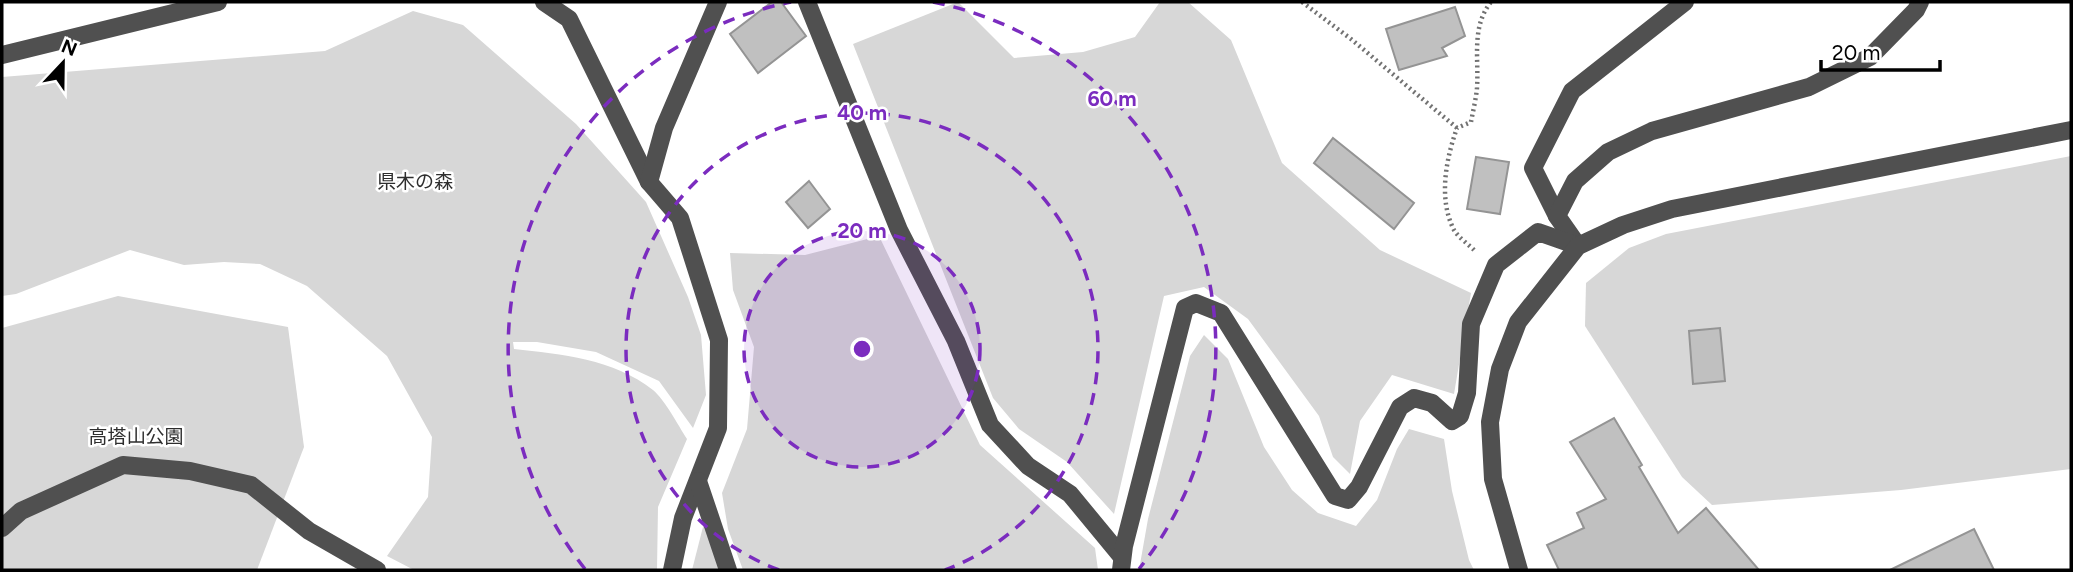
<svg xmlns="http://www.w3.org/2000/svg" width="2073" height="572" viewBox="0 0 2073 572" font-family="Figtree,'Noto Sans JP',sans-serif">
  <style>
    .green { fill: #d7d7d7 }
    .building { fill: #c0c0c0; stroke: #949494; stroke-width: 2 }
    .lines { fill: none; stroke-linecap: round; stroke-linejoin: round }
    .path { stroke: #727272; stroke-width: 4.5; stroke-dasharray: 2 3.5; stroke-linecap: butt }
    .minor { stroke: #505050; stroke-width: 18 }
    .ring { fill: none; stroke: #7b2cbf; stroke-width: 3.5; stroke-dasharray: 12 9 }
    .labels { text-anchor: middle; stroke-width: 5; stroke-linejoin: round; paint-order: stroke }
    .park-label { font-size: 19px; fill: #2e2e2e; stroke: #fff }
    .centre { fill: #7b2cbf; stroke: #fff; stroke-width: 3.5 }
    .ring-label { font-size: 21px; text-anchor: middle; font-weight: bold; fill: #7b2cbf; stroke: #fff; stroke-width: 5; stroke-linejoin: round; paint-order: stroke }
  </style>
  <rect width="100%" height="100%" fill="#fff"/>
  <!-- green -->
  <g class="green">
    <polygon points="958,2 1014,58 1083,52 1135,37 1160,2 1188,2 1231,40 1282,163 1380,250 1471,293 1454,394 1392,375 1360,421 1350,474 1333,457 1319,416 1248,319 1204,287 1164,296 1114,514 1067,462 1019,429 993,398 853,44"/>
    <path d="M413,11l50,14 113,99 70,78 42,95 13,38 5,60 -13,33 -34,-47 -63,-29 -59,-10h-24l1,7c47,5 100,10 139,41 12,10 25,35 34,49l-29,68 -1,63h-243l-27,-14 41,-59 4,-60 -45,-81 -80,-70 -47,-22 -36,-2 -40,3 -54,-15 -114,44 -14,2v-219l323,-26z"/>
    <polygon points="2071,156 2071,469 1901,490 1712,505 1682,477 1585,326 1586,283 1629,248 1666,234"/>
    <polygon points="879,236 980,445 1095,548 1098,570 743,570 728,529 722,493 747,429 754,347 733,290 730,253 805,255"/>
    <polygon points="118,296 288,327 304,447 257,570 2,570 2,328"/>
    <polygon points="1204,335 1228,359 1264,447 1292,490 1318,513 1356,526 1377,500 1397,449 1409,429 1444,439 1452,491 1469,560 1474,570 1139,570 1148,519 1190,356"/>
    <polygon points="704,523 719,570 692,570"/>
  </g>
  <!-- building -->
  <g class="building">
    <polygon points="772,2 781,2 806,36 758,73 730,34"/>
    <polygon points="1455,7 1465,36 1442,48 1447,56 1399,70 1386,29"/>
    <polygon points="1333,138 1414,203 1394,229 1314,163"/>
    <polygon points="1476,157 1509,162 1500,214 1467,209"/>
    <polygon points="809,181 830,209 808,228 786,202"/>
    <polygon points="1720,328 1725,381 1693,384 1689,331"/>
    <polygon points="1614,418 1642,465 1639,467 1678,533 1706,508 1759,570 1559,570 1547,545 1584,528 1577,513 1606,499 1570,442"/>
    <polygon points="1974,529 1994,570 1890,570"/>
  </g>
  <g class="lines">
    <!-- path -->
    <g class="path">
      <polyline points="1302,2 1351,39 1457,128"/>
      <path d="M1474,250c-6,-6 -16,-13 -20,-20 -16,-31 -8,-71 3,-102l14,-6c2,-11 5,-23 6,-34 2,-30 -6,-61 14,-86"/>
    </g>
    <!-- minor -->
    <g class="minor">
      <polyline points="544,2 569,19 649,182 680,218 719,340 718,428 683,518 672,570"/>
      <polyline points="807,2 899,230 956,341 990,425 1028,466 1070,494 1122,557"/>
      <polyline points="2,55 218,2"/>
      <polyline points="649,182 664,128 718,2"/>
      <polyline points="1557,216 1533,168 1572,91 1685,2"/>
      <polyline points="1578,246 1557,216 1575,181 1608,152 1652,131 1809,87 1870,57 1916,10 1920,2"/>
      <polyline points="698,481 728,570"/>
      <polyline points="2,528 21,511 123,465 190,471 251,485 309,531 377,570"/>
      <polyline points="1121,570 1124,546 1185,308 1196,303 1221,313 1335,496 1348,500 1359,487 1400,407 1414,398 1432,403 1452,421 1460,416 1467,393 1471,324 1496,265 1538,232 1578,246"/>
      <polyline points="1519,570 1493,479 1490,422 1500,369 1518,322 1578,246 1623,225 1672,209 2071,130"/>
    </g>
  </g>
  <!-- distance rings -->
  <circle cx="862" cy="349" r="118" fill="#7b2cbf" fill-opacity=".12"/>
  <g class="ring">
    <circle cx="862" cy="349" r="118"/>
    <path d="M779 570A236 236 0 1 1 945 570"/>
    <path d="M585 569A354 354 0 0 1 791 2M933 2A354 354 0 0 1 1139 569"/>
  </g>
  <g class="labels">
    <!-- park labels -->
    <g class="park-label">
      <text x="415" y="188">県木の森</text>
      <text x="136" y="443">高塔山公園</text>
    </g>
  </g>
  <circle cx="862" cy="349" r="10" class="centre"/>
  <g class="ring-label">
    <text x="1112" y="106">60 m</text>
    <text x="862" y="120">40 m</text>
    <text x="862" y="238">20 m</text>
  </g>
  <!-- border -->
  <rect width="2073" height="572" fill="none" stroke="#000000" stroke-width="7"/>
  <!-- north arrow -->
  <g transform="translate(63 63) rotate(22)" stroke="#ffffff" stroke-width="5" paint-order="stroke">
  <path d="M0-5L12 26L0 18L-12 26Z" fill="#000000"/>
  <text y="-10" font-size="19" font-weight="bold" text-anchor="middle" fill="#000000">N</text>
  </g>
  <!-- scale -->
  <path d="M1821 60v10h119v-10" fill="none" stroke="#000000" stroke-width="3.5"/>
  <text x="1832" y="60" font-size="21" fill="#000000" stroke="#ffffff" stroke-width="5" paint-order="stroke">20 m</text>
</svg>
